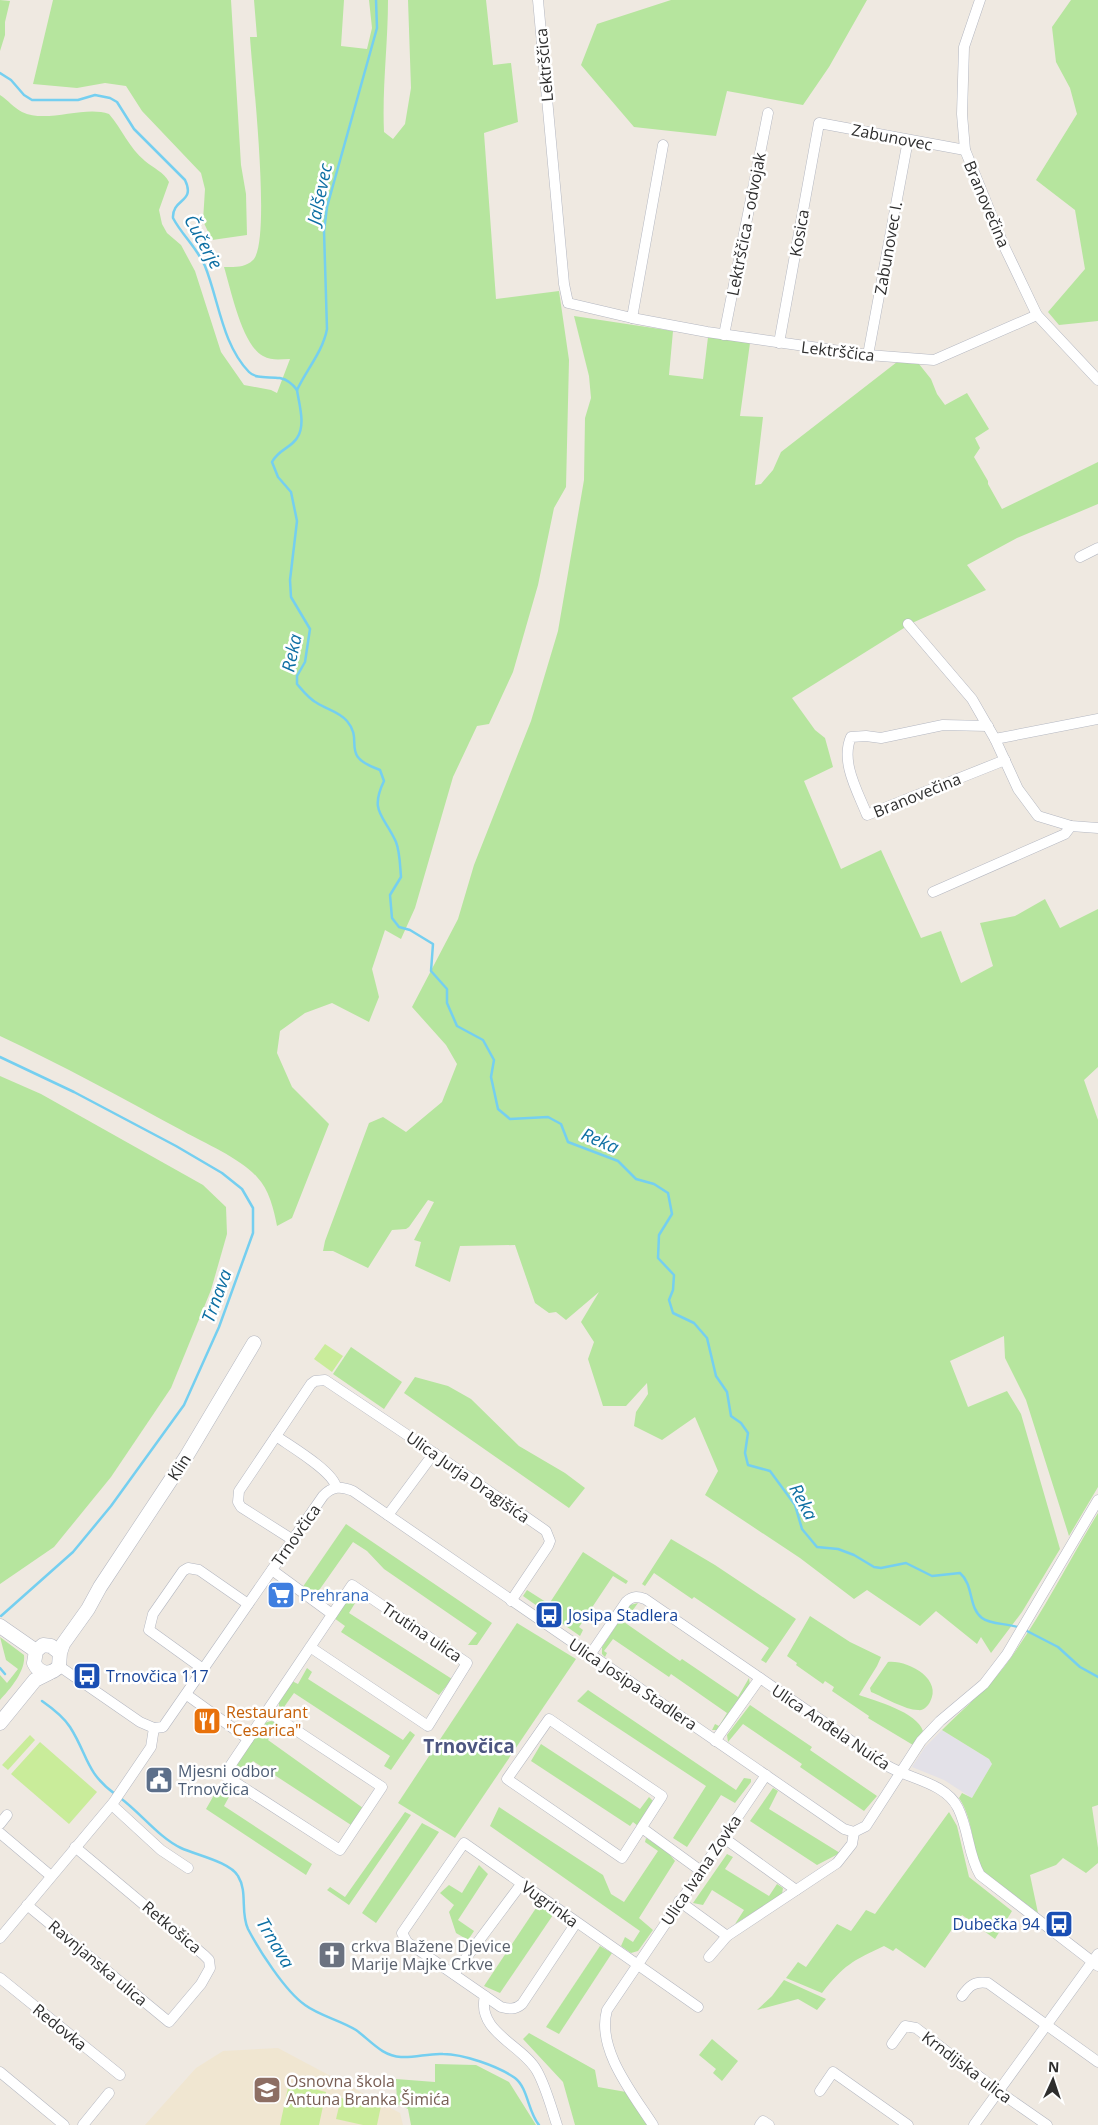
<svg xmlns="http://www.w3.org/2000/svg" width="1098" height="2125" viewBox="0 0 1098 2125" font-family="'Open Sans',sans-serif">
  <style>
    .industrial { fill: #e3e1e8 }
    .education { fill: #f0e6d1 }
    .green { fill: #b6e59e }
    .pitch { fill: #c9ec9a }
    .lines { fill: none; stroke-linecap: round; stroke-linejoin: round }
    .stream { stroke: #75cff0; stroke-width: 2.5 }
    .street-casing { stroke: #b4b7c1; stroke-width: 11 }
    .secondary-casing { stroke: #b4b7c1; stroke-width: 15 }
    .street { stroke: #fff; stroke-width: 10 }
    .secondary { stroke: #fff; stroke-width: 14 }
    .labels { text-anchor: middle; stroke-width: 5; stroke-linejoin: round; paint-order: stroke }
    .street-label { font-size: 16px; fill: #2e2e2e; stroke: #fff }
    .shop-label { font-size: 16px; fill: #366cbe; stroke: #fff; text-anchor: start }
    .transit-label { font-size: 16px; fill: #164399; stroke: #fff; text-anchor: start }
    .food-label { font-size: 16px; fill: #c56008; stroke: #fff; text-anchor: start }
    .service-label { font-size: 16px; fill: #4e5e75; stroke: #fff; text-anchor: start }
    .worship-label { font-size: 16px; fill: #5b616d; stroke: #fff; text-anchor: start }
    .education-label { font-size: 16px; fill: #785e54; stroke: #fff; text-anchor: start }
    .water-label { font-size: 18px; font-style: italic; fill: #0d6fa3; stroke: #fff }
    .quarter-label { font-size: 19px; font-weight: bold; fill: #4d5680; stroke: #fff }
  </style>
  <rect width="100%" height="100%" fill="#efe9e1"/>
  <!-- industrial -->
  <polygon class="industrial" points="942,1730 989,1759 992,1764 972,1798 944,1780 912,1767 925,1747"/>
  <!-- education -->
  <polygon class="education" points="278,2048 400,2113 403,2125 145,2125 196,2068 223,2051"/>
  <!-- green -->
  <g class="green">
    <polygon points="0,0 10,1 5,22 5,35 0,51"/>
    <polygon points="53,0 231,0 241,165 246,194 247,235 212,240 203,221 205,189 201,173 142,111 126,86 105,83 77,88 33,84"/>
    <path d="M254,0h90l-3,46 26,3 5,-21 -3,-28h19c0,44 -6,88 -4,132l9,7 12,-15 6,-36 -3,-88h78l7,65 18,-2 7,59 -34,11 12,166 63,-8 10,69 -3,127 -12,21 -16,77 -25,87 -24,52 -12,2 -24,51 -38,131 -14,31 -16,-9 -13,39 7,28 -10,25 -37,-19 -27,10 -25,18 -3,22 15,34 37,37 -37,94 -15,8c-3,-16 -8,-37 -20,-49 -17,-19 -51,-33 -74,-46 -61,-33 -121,-66 -183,-95v-941c8,5 14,13 22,17 25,12 62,-7 87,2 13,15 20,34 36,47 8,7 19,11 24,21l-10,28 3,14 5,9 14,12 14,26 26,81 23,33 27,5 6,3 13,-34c-9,0 -18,2 -27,-3 -21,-11 -32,-66 -39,-89 10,0 21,1 29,-7 19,-18 -1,-189 -3,-223h7z"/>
    <polygon points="671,0 867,0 829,67 803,105 727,91 716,136 634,127 581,65 597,24"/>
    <polygon points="1071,0 1098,0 1098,321 1059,325 1048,312 1085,269 1075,210 1036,180 1077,114 1070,88 1056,62 1052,27"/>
    <polygon points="574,316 673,331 669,375 703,379 708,337 750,343 740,416 763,417 755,485 761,484 773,470 781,452 897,362 919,364 931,379 937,394 945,405 967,393 989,429 975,438 980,448 974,457 988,481 988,484 1002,509 1098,462 1098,504 1017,538 967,565 986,590 912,623 792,698 815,730 825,738 833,767 804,781 841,869 881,850 921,938 941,931 961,983 993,966 980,923 1015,916 1045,899 1060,928 1098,909 1098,1067 1084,1080 1098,1120 1098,1487 1069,1536 1026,1400 1005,1358 1004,1336 950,1361 968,1407 1007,1391 1021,1414 1060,1549 1022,1612 991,1653 981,1637 977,1644 936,1611 920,1626 867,1590 854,1599 800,1558 705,1495 718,1471 695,1417 662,1440 634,1426 636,1412 648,1394 647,1383 626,1406 603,1406 588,1359 594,1342 581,1322 599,1292 566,1320 556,1312 549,1313 535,1303 515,1245 460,1246 450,1282 415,1266 421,1242 414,1240 434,1202 428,1200 409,1227 406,1229 392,1230 368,1268 333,1251 323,1251 325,1241 369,1123 383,1117 406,1132 442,1102 457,1064 446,1045 412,1007 458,919 474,865 531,721 558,631 584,480 585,418 591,398 589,376"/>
    <polygon points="0,1076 41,1094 203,1185 226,1207 227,1234 211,1290 171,1388 111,1477 54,1547 0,1584"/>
    <polygon points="351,1347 402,1382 384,1409 333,1374"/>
    <polygon points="415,1377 448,1386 471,1399 519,1446 565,1473 585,1488 569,1508 404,1393"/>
    <path d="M1098,1513v292l-6,2 6,41v15l-12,10 -23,-15 -7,7 -26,10 8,38 -54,-41c-13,-23 -10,-52 -25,-74l3,-5 10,5 20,-34 -3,-5 -47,-29c21,-21 44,-40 62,-63 36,-48 63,-103 94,-154z"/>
    <polygon points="346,1524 492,1623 477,1645 468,1645 477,1633 384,1569 367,1551 353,1542 315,1596 302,1588"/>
    <polygon points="671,1539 715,1565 796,1619 766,1663 761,1660 769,1648 694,1597 692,1599 654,1573 645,1586 642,1584"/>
    <polygon points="583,1552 628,1581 626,1584 613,1576 579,1627 583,1630 580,1636 523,1596 527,1590 549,1604"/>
    <polygon points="357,1595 366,1598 363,1603 357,1600 349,1613 452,1679 439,1695 341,1632 345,1626 334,1618 348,1598"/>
    <polygon points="638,1603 624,1622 680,1661 682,1659 738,1697 749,1678 750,1685 718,1730 712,1730 715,1724 719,1726 727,1713 671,1674 669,1677 613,1639 604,1651 607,1653 605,1657 602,1654 602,1647 630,1605"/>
    <path d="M810,1616l40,26 31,15 -4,9 -18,29c17,6 58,17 64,36l-10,14 -45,-27 1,-2 -37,-25 2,-4 -9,-6 -2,3 -27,-19 1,-2 -10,-7z"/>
    <polygon points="517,1623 576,1659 455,1838 398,1803"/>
    <path d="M0,1637l24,18c2,16 -14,34 -24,45v-25l7,8 11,-14 -12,-9z"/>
    <path d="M888,1662c20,-2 55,17 42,40 -3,5 -7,9 -12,8 -13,0 -34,-13 -47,-18l-1,-4z"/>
    <polygon points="307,1668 312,1672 308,1679 403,1740 410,1731 415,1735 391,1770 384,1766 390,1756 294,1693 284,1707 279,1709 279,1702 292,1681 298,1684"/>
    <polygon points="588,1690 736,1790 744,1778 751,1779 751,1782 735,1803 721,1795 687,1847 673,1838 706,1786 577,1701"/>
    <polygon points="750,1705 812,1747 810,1750 877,1796 864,1811 800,1767 802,1764 743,1724 728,1742 727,1735"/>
    <polygon points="271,1721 280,1723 268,1740 363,1808 351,1825 253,1761 240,1777 235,1773 235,1764 264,1723"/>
    <polygon points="541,1744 640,1809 649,1797 653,1801 638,1826 633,1822 630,1826 531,1761"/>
    <polygon points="225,1785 235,1786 224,1806 312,1864 306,1875 206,1809 218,1788"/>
    <polygon points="773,1788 778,1791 769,1809 840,1853 817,1865 750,1821"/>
    <polygon points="499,1807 603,1875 611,1894 624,1902 658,1851 645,1842 646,1838 667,1851 675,1861 639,1918 653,1930 638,1951 631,1953 621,1946 625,1937 633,1942 640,1931 490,1826"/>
    <polygon points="405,1812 411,1815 349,1905 327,1890 330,1887 345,1897"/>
    <path d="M949,1812l8,14 12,51 43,34 -17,28 -33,-24 -37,53 -29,-20 -3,3 -9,-5c-32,15 -40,19 -62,47l-36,-15 12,-16 8,5 31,-43 14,7 15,-21 9,4z"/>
    <polygon points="422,1823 439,1832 376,1923 362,1913"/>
    <polygon points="727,1854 733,1857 725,1869 769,1896 777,1884 783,1888 782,1894 735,1924 744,1910 712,1890 703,1905 693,1903"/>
    <polygon points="479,1865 488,1874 458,1920 474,1931 468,1940 456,1933 449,1912 454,1905 440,1893 449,1885 462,1893"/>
    <polygon points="538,1905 553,1915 500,1993 484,1986"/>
    <polygon points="600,1946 612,1953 559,2034 546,2027"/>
    <polygon points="784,1980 826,1999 817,2010 798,1999 757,2010 772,1996"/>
    <polygon points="529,2033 595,2070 598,2087 626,2092 651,2125 575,2125 563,2082 523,2039"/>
    <polygon points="712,2039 738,2061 722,2081 713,2073 716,2069 699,2055"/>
    <polygon points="435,2064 476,2065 509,2082 536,2125 411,2125 408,2109 397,2104 396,2079 435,2082"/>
  </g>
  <!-- pitch -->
  <g class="pitch">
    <polygon points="325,1344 343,1356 332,1372 314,1359"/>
    <polygon points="30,1735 35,1740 8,1770 2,1765"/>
    <polygon points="40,1742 97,1792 69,1824 11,1774"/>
    <polygon points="289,2083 326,2092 319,2125 280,2125"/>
    <polygon points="341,2098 381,2106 377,2125 363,2125 336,2119"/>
  </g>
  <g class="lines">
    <!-- stream -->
    <g class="stream">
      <path d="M0,73l11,7 13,15 8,5h46l17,-5 15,3 7,4 17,27 51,51c11,23 -13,18 -12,38 9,17 24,30 32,48 14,35 17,78 44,106 10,10 29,1 40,10 3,2 6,5 8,8"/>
      <path d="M297,390c2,14 9,35 0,48 -6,10 -18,11 -25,24l6,15 13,15 6,29 -7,59 1,17 19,32 -5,33 -8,14v8c6,7 12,15 20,19 9,6 23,9 30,18 18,21 -9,34 33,49l4,11c-15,31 0,34 12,61 4,10 4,24 5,35l-11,18 2,23 7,9 11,3 23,14 -2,27 16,18v14l10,23 26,14 11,20 -3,17 7,32 12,10 38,-2 13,7 7,18 50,19 18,18 18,5 14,9 4,21 -13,21 -1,23 16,17 -1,15 -4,10 4,13 21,10 13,15 9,38 11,16 4,24 10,7 7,10 -3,20 3,12 22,6 25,34 7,24 15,18 21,2 16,6 20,12 7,1 25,-5 26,13 28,-3c14,12 8,34 22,45 9,7 27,5 38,10"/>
      <path d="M297,390c10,-21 26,-39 30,-61l-3,-98 3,-24 50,-179 -1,-28"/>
      <polyline points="0,1057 74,1092 176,1146 222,1173 242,1189 253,1208 253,1233 219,1327 184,1405 111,1506 73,1552 1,1616"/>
      <polyline points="1025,1630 1058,1647 1080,1667 1098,1677"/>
      <polyline points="0,1668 5,1674"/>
      <path d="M42,1701c10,7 21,15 28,26 18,28 15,45 45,67"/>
      <path d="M119,1797c21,15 39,40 62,51 15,7 49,14 57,28 10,16 2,36 10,53 11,21 37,62 57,76 15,11 35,15 51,25 15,11 26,26 45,27 14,1 28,-4 42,-3 20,0 55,12 72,24 13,10 13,34 24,47"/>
    </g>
    <defs>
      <g id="street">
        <polyline points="538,0 564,284 568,303 632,318 707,332 868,355 934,360 1037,315"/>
        <polyline points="980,0 964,47 962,114 965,150 1004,246 1037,315 1098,380"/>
        <polyline points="632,318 663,145"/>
        <polyline points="724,335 768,113"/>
        <polyline points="779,343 819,123 965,150"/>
        <polyline points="868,355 908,140"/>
        <polyline points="1080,557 1098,548"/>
        <polyline points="908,624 972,699 995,739 1018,789 1038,816 1071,826 1098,828"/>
        <path d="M988,726l-45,-1 -62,13 -15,-2 -15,1c-11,25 7,55 16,78l138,-55"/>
        <polyline points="995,739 1098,719"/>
        <polyline points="933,892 1065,834 1071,826"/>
        <path d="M276,1436c14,10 57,35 60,51"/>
        <polyline points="388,1515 434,1453"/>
        <polyline points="293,1540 241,1507 238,1502 239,1491 311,1384 315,1381 325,1380 434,1453 546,1531 550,1541 548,1546 511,1601"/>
        <polyline points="272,1570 332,1614"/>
        <path d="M590,1655l36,-53c6,-6 11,-6 19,-3l115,79"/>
        <path d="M59,1666l81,56 14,6 9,-1 160,-231c9,-10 18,-10 30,-5l491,338 10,3 12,-6 55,-85 19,-20 44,-37 23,-30 91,-154"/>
        <polyline points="203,1669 149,1630 153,1614 183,1571 188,1568 199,1570 248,1604"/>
        <polyline points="187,1695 248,1739"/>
        <polyline points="267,1711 382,1787 340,1850 224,1775 352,1585 467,1663 428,1726 310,1647"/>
        <polygon points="549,1719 662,1796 622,1858 507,1779"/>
        <path d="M715,1741l45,-63 126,87c22,14 59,17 72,43 11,22 10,47 22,67l118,91"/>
        <polyline points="112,1805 161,1850 188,1868"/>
        <polyline points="0,1824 7,1815"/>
        <polyline points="642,1828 701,1871"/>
        <polyline points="0,1833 51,1876"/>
        <polyline points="724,1838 796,1890"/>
        <polyline points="679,1901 727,1936"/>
        <polyline points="27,1905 169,2022 201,1984 210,1968 209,1960 204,1955 75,1847"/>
        <path d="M576,1923l-54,81c-7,6 -13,5 -21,3l-94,-65 -5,-9 62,-90 234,164"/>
        <polyline points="0,1938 113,1803 151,1747 154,1728"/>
        <polyline points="709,1957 727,1936 837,1863 852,1844 854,1832"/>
        <polyline points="454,1974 522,1883"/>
        <polyline points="0,1978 120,2075"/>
        <path d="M485,1996c-9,36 38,49 52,75 9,16 14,36 20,54"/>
        <path d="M962,1996c7,-10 12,-15 26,-13l110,79"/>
        <polyline points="892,2044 905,2026 916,2028 998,2091 1047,2125"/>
        <polyline points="0,2072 64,2125"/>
        <polyline points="820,2091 833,2072 908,2125"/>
        <polyline points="83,2125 109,2093"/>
        <path d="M653,2125c-20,-31 -57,-76 -46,-115l159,-235"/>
        <polyline points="760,2125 763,2121 769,2125"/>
        <polyline points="974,2125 1098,1954"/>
      </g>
      <g id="secondary">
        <polyline points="0,1626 36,1651"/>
        <path d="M60,1653l-9,-7 -8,-1 -7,6 -2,12c5,11 17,13 25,3l1,-13 3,-9 25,-35 12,-22 86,-130 68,-114"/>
        <polyline points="0,1723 35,1680 49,1673"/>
      </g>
    </defs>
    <!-- street casing -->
    <use href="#street" class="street-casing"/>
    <!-- secondary casing -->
    <use href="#secondary" class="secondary-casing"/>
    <!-- street -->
    <use href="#street" class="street"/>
    <!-- secondary -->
    <use href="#secondary" class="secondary"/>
  </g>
  <!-- icons -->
  <defs>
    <symbol id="supermarket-square" viewBox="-11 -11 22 22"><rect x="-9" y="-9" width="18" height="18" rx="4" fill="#3f7fe0" stroke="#fff"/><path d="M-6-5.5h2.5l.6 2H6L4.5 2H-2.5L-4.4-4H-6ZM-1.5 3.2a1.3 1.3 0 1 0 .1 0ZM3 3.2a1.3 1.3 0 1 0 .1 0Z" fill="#fff"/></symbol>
    <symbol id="bus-square" viewBox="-11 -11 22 22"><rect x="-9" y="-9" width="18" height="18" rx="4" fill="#1a4fb4" stroke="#fff"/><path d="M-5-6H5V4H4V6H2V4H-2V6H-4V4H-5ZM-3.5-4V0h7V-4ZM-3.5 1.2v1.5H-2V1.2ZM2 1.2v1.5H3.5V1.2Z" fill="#fff"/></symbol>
    <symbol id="restaurant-square" viewBox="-11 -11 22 22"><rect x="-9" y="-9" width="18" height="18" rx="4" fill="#e8710a" stroke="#fff"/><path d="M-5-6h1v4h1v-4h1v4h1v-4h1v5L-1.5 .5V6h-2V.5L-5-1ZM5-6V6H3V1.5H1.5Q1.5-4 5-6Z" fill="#fff"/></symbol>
    <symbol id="civic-square" viewBox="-11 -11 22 22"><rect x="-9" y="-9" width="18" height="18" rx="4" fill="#5c6f8a" stroke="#fff"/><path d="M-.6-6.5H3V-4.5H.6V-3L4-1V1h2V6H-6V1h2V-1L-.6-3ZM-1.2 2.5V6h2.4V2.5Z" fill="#fff"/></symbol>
    <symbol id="church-square" viewBox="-11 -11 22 22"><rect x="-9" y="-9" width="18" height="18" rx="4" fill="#6b7280" stroke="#fff"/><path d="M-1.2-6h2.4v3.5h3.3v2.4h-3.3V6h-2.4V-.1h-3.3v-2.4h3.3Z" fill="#fff"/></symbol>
    <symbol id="school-square" viewBox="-11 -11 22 22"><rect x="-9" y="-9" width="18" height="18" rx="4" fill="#8d6e63" stroke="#fff"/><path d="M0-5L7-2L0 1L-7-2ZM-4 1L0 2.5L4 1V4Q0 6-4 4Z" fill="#fff"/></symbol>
  </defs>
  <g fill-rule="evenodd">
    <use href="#supermarket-square" x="265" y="1579" width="32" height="32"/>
    <use href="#bus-square" x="533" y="1599" width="32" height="32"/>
    <use href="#bus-square" x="71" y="1660" width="32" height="32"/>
    <use href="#restaurant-square" x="191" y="1705" width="32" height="32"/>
    <use href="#civic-square" x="143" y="1764" width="32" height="32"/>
    <use href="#bus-square" x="1043" y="1908" width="32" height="32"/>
    <use href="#church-square" x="316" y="1939" width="32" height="32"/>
    <use href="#school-square" x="251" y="2074" width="32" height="32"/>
  </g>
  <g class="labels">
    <!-- street labels -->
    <g class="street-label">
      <text transform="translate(544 65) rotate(-95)" y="6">Lektrščica</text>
      <text transform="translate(892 137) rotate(11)" y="6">Zabunovec</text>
      <text transform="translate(987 204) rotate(67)" y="6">Branovečina</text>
      <text transform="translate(746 224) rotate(-79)" y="6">Lektrščica - odvojak</text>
      <text transform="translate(799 233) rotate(-80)" y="6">Kosica</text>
      <text transform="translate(888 248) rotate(-80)" y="6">Zabunovec I.</text>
      <text transform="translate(838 351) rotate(7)" y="6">Lektrščica</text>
      <text transform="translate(917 795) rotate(-22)" y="6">Branovečina</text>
      <text transform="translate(179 1467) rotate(-57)" y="6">Klin</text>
      <text transform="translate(468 1477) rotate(35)" y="6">Ulica Jurja Dragišića</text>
      <text transform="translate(296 1535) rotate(-55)" y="6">Trnovčica</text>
      <text transform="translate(422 1632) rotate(34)" y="6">Trutina ulica</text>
      <text transform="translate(633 1684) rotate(34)" y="6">Ulica Josipa Stadlera</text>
      <text transform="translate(831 1727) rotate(34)" y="6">Ulica Anđela Nuića</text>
      <text transform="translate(701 1870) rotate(-56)" y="6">Ulica Ivana Zovka</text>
      <text transform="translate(550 1904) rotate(36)" y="6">Vugrinka</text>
      <text transform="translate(172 1927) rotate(40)" y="6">Retkošica</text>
      <text transform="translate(98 1963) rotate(40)" y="6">Ravnjanska ulica</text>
      <text transform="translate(60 2027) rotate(39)" y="6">Redovka</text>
      <text transform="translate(967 2067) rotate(37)" y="6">Krndijska ulica</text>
    </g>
    <!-- shop labels -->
    <g class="shop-label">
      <text x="300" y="1601">Prehrana</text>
    </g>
    <!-- transit labels -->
    <g class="transit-label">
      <text x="568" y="1621">Josipa Stadlera</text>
      <text x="106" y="1682">Trnovčica 117</text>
      <text x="1040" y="1930" text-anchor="end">Dubečka 94</text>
    </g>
    <!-- food labels -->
    <g class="food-label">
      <text x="226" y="1718">Restaurant<tspan x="226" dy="18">"Cesarica"</tspan></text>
    </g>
    <!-- service labels -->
    <g class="service-label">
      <text x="178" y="1777">Mjesni odbor<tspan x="178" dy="18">Trnovčica</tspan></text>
    </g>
    <!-- worship labels -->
    <g class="worship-label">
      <text x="351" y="1952">crkva Blažene Djevice<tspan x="351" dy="18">Marije Majke Crkve</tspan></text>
    </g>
    <!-- education labels -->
    <g class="education-label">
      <text x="286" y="2087">Osnovna škola<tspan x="286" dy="18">Antuna Branka Šimića</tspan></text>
    </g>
    <!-- water labels -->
    <g class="water-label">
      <text transform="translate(320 194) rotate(-78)" y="6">Jalševec</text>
      <text transform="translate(203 242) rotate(61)" y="6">Čučerje</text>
      <text transform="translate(292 653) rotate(-78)" y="6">Reka</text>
      <text transform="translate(600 1141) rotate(23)" y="6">Reka</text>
      <text transform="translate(217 1296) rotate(-70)" y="6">Trnava</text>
      <text transform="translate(803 1502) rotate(62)" y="6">Reka</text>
      <text transform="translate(275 1943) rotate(59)" y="6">Trnava</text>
    </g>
    <!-- quarter labels -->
    <g class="quarter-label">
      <text x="469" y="1753">Trnovčica</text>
    </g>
  </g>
  <!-- north arrow -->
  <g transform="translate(1053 2080) rotate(3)" stroke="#ffffff" stroke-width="4" paint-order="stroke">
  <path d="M0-4L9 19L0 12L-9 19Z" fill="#2e2e2e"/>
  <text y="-8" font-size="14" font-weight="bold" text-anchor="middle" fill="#2e2e2e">N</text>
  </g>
</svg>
